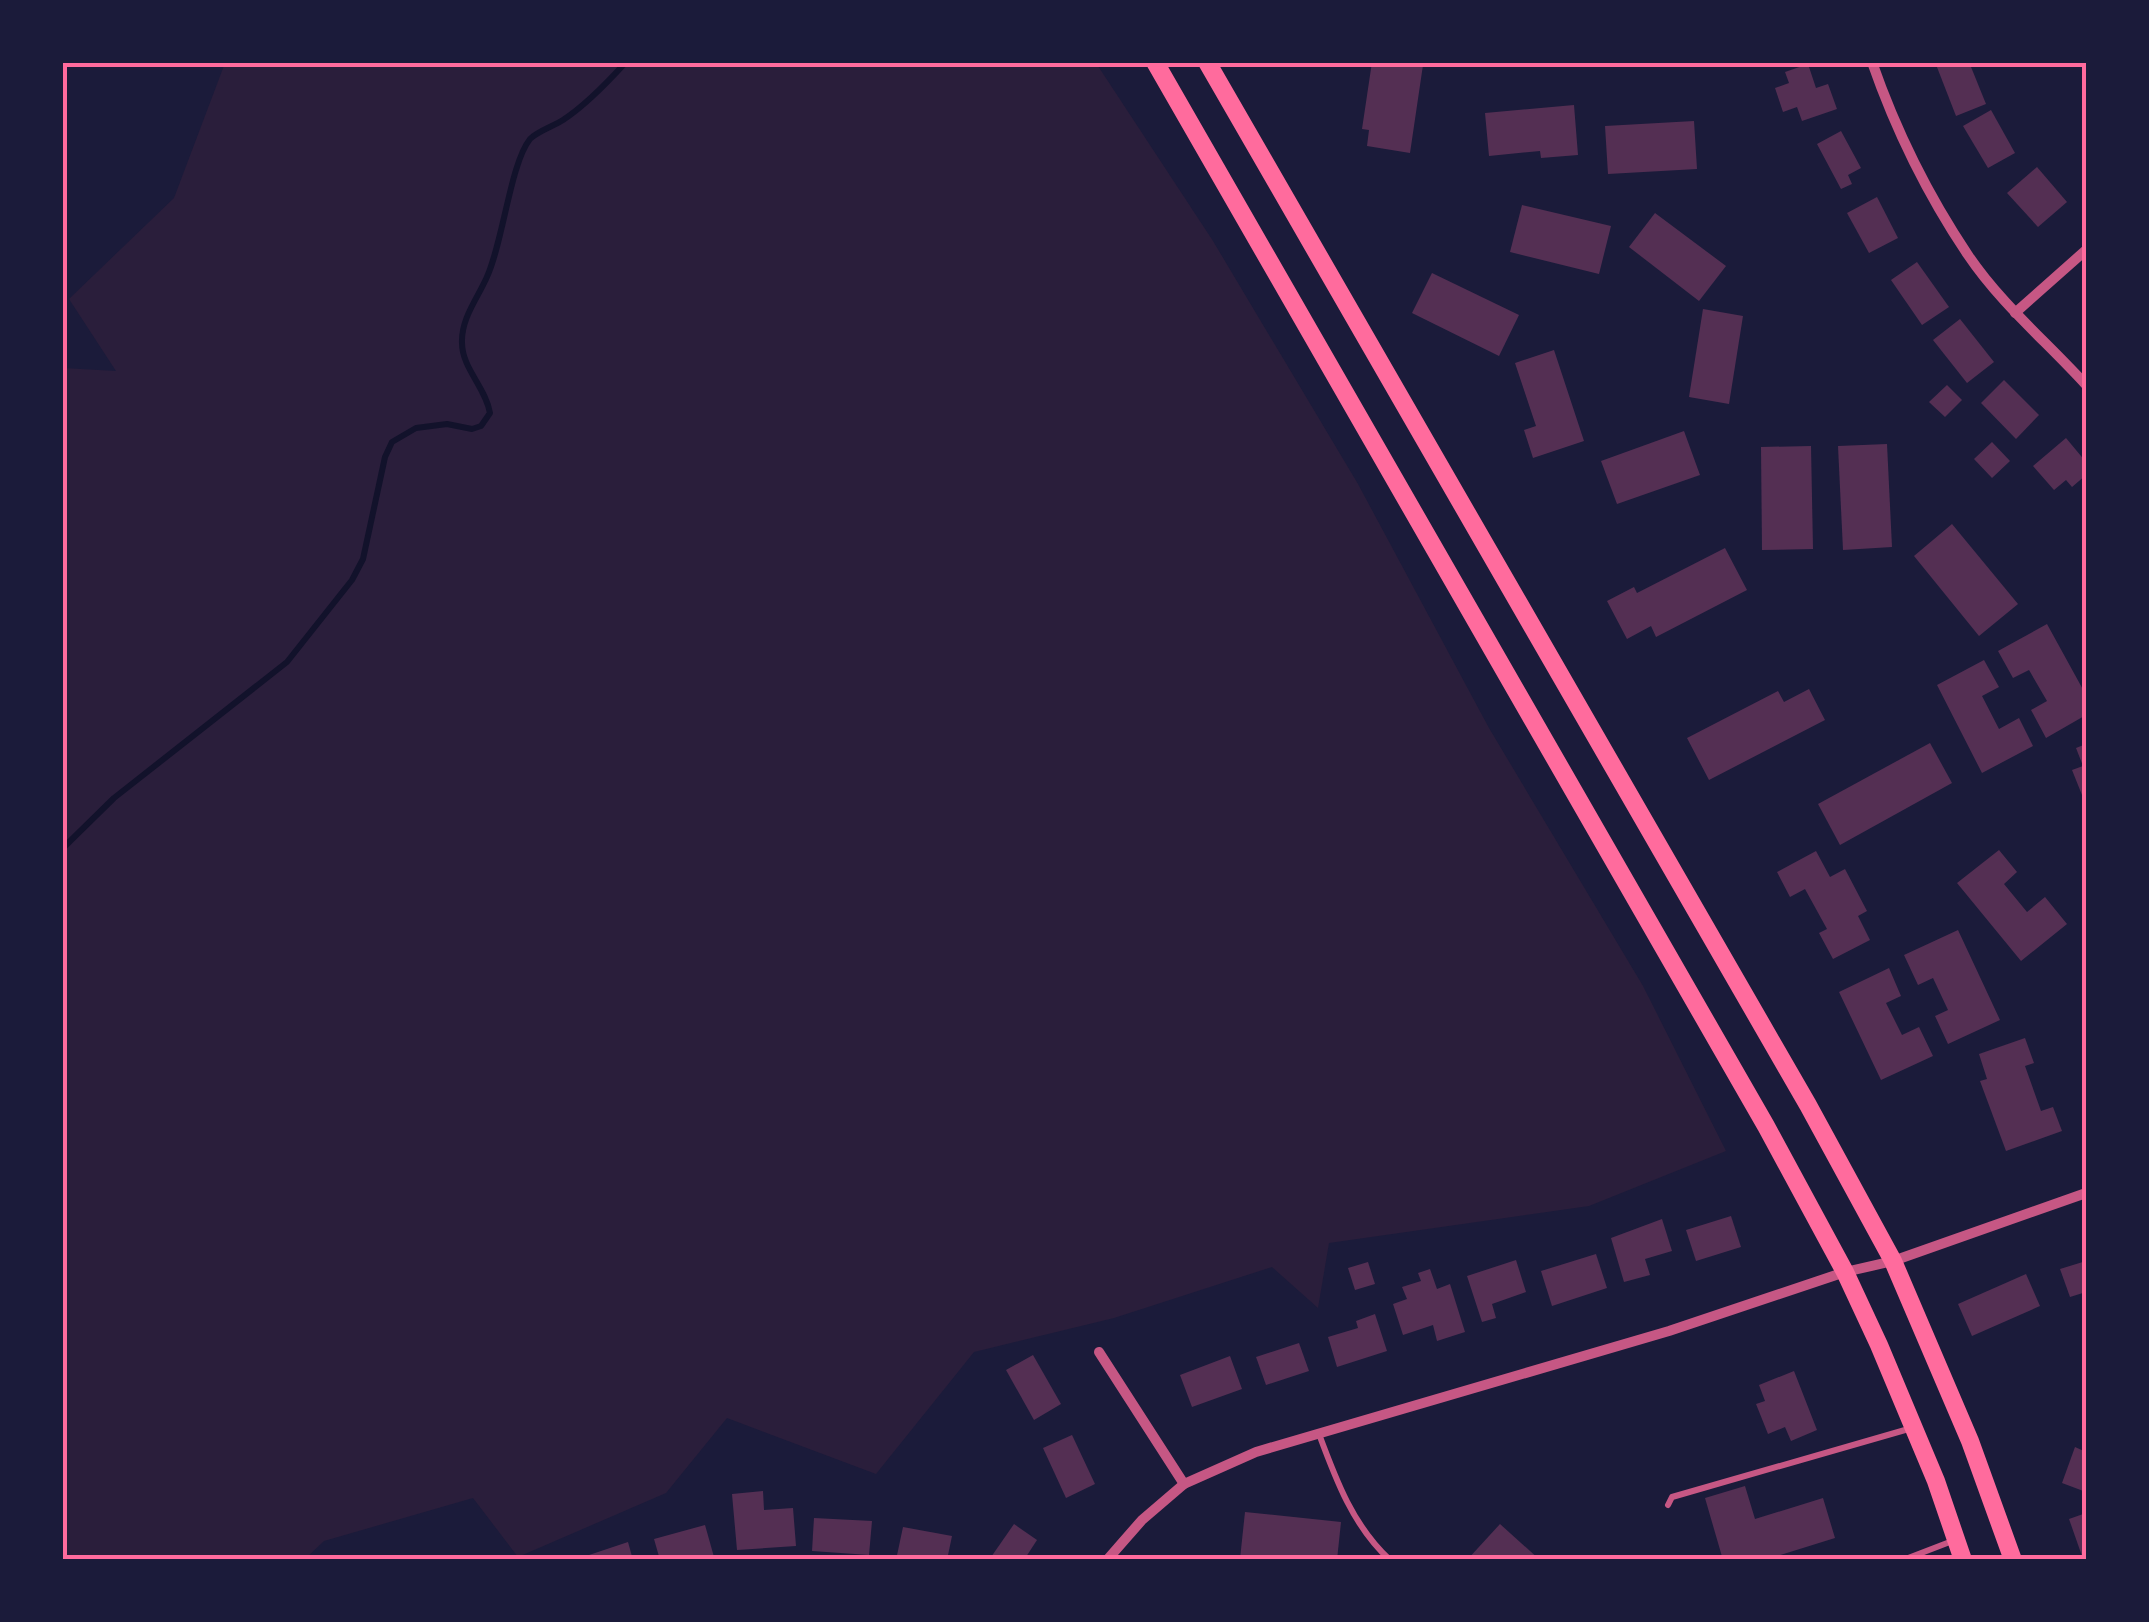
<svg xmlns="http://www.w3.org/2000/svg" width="2149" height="1622" viewBox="0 0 2149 1622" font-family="Roboto,sans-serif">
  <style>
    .green { fill: #2a1e3b }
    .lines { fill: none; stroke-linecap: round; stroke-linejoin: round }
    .stream { stroke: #12122b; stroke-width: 6 }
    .building { fill: #542f53 }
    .service { stroke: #c65784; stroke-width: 6 }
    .minor { stroke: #c65784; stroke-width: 10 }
    .secondary { stroke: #ff6b9d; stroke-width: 18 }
    .neatline { fill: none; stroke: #ff6b9d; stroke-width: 4 }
  </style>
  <rect width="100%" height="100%" fill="#1b1b3a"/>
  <!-- green -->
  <polygon class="green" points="225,63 1096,63 1213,241 1358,484 1489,728 1643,986 1726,1151 1589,1206 1329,1243 1318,1308 1272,1267 1114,1318 974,1352 876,1474 727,1418 666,1493 518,1557 473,1498 324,1541 305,1559 63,1559 63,368 116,371 69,299 174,198"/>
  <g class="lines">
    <!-- stream -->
    <path class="stream" d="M62,849l52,-51 173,-136 65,-82 11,-21 22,-102 7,-15 24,-14 31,-4 25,5 9,-3 9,-13c-4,-25 -28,-45 -28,-70 -1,-24 15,-44 24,-64 17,-35 24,-115 44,-140 8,-8 24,-13 33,-19 23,-15 44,-37 63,-58"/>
  </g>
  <!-- building -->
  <g class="building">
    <polygon points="1372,62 1423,65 1410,153 1367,146 1369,130 1362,129"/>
    <polygon points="1935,62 1969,62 1986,104 1956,116"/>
    <polygon points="1808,64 1816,88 1828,84 1837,109 1802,121 1797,107 1783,112 1775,88 1789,83 1785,72"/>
    <polygon points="1574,105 1578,155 1541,158 1540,151 1489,156 1485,113"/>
    <polygon points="1991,110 2015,153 1988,168 1963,126"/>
    <polygon points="1694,121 1697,169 1608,174 1605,126"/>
    <polygon points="1841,131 1861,168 1848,175 1852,184 1841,189 1817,144"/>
    <polygon points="2037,167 2067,202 2038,227 2007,193"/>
    <polygon points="1877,197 1898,238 1869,253 1847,213"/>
    <polygon points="1522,205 1611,226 1599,274 1510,252"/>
    <polygon points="1655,213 1726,266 1699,301 1629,247"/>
    <polygon points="1917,262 1949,307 1922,325 1891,280"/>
    <polygon points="1432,273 1519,315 1499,356 1412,313"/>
    <polygon points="1703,309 1743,316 1729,404 1689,397"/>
    <polygon points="1960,319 1994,362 1967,383 1933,340"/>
    <polygon points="1554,350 1584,441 1533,458 1524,430 1536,426 1515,363"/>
    <polygon points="2004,380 2039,415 2016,439 1981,403"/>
    <polygon points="1947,385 1962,400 1945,417 1929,402"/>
    <polygon points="1684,431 1700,475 1617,504 1601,461"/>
    <polygon points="2066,438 2086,462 2086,475 2072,487 2066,480 2054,490 2033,466"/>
    <polygon points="1992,442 2010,461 1992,478 1974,459"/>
    <polygon points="1887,444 1892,547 1843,550 1838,446"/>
    <polygon points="1811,446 1813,549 1762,550 1761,447"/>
    <polygon points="1952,524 2018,604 1979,636 1914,556"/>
    <polygon points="1725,548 1747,590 1656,637 1651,626 1627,639 1607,601 1634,587 1637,593"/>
    <polygon points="2047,624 2086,695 2086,715 2046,738 2031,710 2047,701 2029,670 2013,678 1998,651"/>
    <polygon points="1984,660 1999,687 1982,696 1999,729 2019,718 2033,746 1982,773 1937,685"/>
    <polygon points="1809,689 1825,720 1709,780 1687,738 1778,691 1784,702"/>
    <polygon points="1930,743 1952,783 1840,845 1818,804"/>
    <polygon points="2086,744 2086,805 2072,770 2083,766 2076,748"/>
    <polygon points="1999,850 2017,872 2004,884 2027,912 2045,897 2067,924 2021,961 1957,883"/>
    <polygon points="1816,851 1830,877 1845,869 1867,911 1858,916 1870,940 1833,959 1819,933 1827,929 1805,889 1790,897 1777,872"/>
    <polygon points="1958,930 2000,1020 1948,1044 1935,1016 1948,1010 1933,978 1918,985 1904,955"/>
    <polygon points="1889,968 1901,996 1886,1003 1902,1035 1919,1027 1933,1056 1881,1080 1839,992"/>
    <polygon points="2025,1038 2034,1063 2025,1066 2041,1111 2053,1107 2062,1131 2006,1151 1980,1081 1987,1079 1979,1054"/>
    <polygon points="1731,1216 1741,1247 1696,1261 1686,1230"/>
    <polygon points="1662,1219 1672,1251 1645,1259 1650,1275 1624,1282 1611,1238"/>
    <polygon points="1596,1254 1607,1288 1552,1306 1541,1271"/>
    <polygon points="1516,1260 1526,1292 1492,1304 1496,1318 1482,1322 1467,1276"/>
    <polygon points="2086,1261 2086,1292 2070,1297 2060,1269"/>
    <polygon points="1368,1262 1375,1284 1355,1290 1348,1268"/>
    <polygon points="1430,1269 1437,1289 1450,1284 1465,1332 1437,1341 1433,1325 1403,1335 1393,1304 1407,1299 1402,1287 1421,1281 1418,1273"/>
    <polygon points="2026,1274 2040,1306 1972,1336 1958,1304"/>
    <polygon points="1375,1314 1387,1351 1337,1367 1328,1337 1358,1328 1356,1321"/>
    <polygon points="1299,1343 1309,1371 1266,1385 1256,1357"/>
    <polygon points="1033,1355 1061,1404 1034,1420 1006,1370"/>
    <polygon points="1230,1356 1242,1389 1192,1407 1180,1375"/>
    <polygon points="1794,1371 1817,1430 1791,1441 1785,1427 1768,1434 1756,1404 1765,1401 1759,1385"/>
    <polygon points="1072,1435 1095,1484 1066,1498 1043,1448"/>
    <polygon points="2075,1447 2086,1452 2086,1492 2062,1483"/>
    <polygon points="1745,1486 1755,1519 1823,1498 1835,1538 1777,1556 1778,1560 1723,1560 1705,1498"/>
    <polygon points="763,1491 764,1510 793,1508 796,1546 737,1550 732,1494"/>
    <polygon points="1245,1512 1341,1522 1337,1560 1240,1559"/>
    <polygon points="2086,1513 2086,1554 2082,1556 2069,1519"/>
    <polygon points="814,1518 872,1521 869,1555 812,1551"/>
    <polygon points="1014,1524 1037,1540 1024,1560 989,1560"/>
    <polygon points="1500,1524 1540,1560 1467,1560"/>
    <polygon points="705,1525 714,1557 660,1560 654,1539"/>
    <polygon points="903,1527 952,1536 947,1560 896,1560"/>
    <polygon points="628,1542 633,1560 590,1560 589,1555"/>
  </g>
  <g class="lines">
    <!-- service -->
    <g class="service">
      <path d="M1319,1434c17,46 34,92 71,126"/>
      <polyline points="1668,1505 1672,1497 1679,1495 1912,1428"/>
      <polyline points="1903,1560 1955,1540"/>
    </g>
    <!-- minor -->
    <g class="minor">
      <path d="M1872,62c23,66 57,135 96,193 33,49 79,87 118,130"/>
      <polyline points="2015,313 2086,250"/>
      <polyline points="1099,1352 1184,1484"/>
      <polyline points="1107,1560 1142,1520 1184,1484 1256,1452 1669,1331 1845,1272 1893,1261 2086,1193"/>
    </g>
    <!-- secondary -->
    <g class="secondary">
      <polyline points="1155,62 1766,1126 1845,1272 1879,1345 1936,1481 1963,1560"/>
      <polyline points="1207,62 1808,1105 1893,1261 1970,1441 2013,1560"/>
    </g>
  </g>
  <!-- border -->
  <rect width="2149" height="1622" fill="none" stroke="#1b1b3a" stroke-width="130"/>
  <rect x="65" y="65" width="2019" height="1492" class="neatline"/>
</svg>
